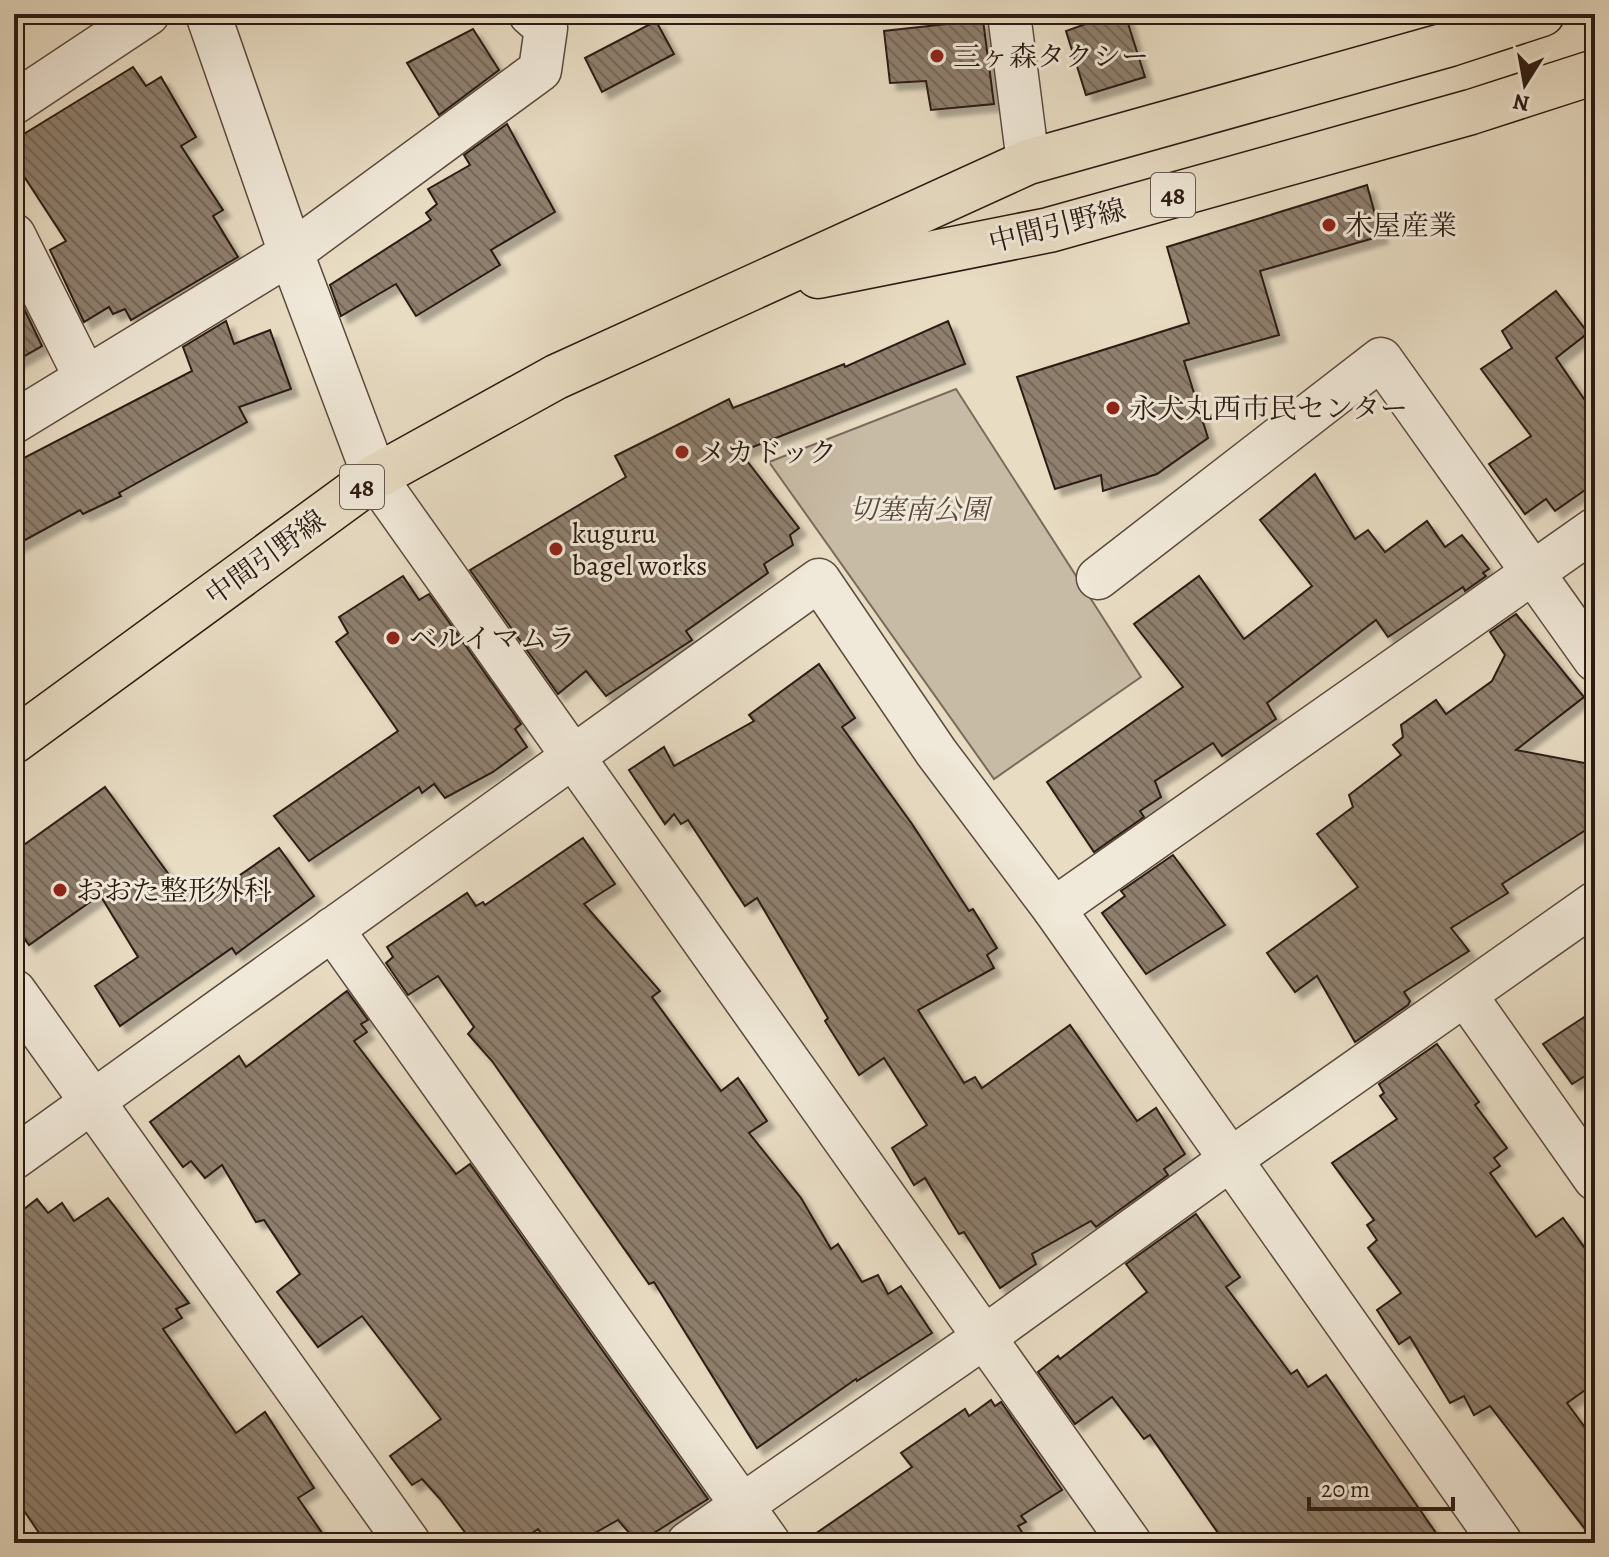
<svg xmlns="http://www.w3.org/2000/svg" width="1609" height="1557" viewBox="0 0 1609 1557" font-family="Alegreya,'Noto Serif JP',serif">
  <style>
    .green { fill: #c8bba5; stroke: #7a6a5c; stroke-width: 2 }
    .building { fill: url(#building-back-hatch); stroke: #2c1a12; stroke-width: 2; filter: url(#shadow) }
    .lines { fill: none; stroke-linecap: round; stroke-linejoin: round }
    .minor-casing { stroke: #5b4a3e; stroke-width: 45 }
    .tertiary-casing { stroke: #5b4a3e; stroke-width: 47 }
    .primary-casing { stroke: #2c1a12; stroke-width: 47 }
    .minor { stroke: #f0e8d8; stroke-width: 42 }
    .tertiary { stroke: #f0e8d8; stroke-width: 44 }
    .primary { stroke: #e8dcc3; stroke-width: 44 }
    .poi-dot { fill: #8f2418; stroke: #f0e8d8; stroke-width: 3 }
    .labels { text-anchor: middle; stroke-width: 6; stroke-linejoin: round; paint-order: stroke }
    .shield { fill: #f0e8d8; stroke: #67584d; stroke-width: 2 }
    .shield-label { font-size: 26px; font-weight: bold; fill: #2c1a12 }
    .poi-label { font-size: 28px; fill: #2c1a12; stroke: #f0e8d8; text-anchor: start }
    .street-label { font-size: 28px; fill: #2c1a12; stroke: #f0e8d8 }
    .park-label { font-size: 28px; font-style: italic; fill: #5b4a3e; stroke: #f0e8d8 }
  </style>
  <defs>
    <pattern id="building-back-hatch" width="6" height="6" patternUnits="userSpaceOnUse" patternTransform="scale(2)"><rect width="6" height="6" fill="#8e7f6e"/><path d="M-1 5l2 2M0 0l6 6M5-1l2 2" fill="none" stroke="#746759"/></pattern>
    <filter id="shadow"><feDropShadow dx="7" dy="7" stdDeviation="2" flood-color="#0004"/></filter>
  </defs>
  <rect width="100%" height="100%" fill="#e8dcc3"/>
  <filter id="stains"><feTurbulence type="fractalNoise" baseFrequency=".0025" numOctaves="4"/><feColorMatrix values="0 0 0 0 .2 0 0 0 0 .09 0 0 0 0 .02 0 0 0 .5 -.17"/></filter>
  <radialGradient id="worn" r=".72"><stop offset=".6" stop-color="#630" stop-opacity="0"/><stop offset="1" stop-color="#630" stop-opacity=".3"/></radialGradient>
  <!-- green -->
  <polygon class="green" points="956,389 1141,677 994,779 769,462"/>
  <!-- building -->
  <g class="building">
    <polygon points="1113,14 1125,14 1145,77 1086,95 1066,31"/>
    <polygon points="983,20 994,104 931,110 926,81 890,83 884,31"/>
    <polygon points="656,21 674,54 602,92 585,58"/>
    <polygon points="473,29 499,70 439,115 407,63"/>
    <polygon points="133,67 146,86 161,77 196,137 181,146 223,210 213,216 238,257 131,320 125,309 113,314 109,307 84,322 50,250 66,241 14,161 14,140"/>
    <polygon points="507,124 555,212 491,250 500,265 416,316 396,284 341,316 330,285 431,220 426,213 437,204 428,189 470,165 464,155"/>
    <polygon points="1367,185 1381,236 1260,271 1279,335 1184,361 1208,438 1157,474 1103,491 1101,475 1055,489 1017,377 1189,323 1167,247"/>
    <polygon points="1556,291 1588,333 1556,358 1595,415 1595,483 1555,511 1546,499 1525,514 1489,464 1531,436 1481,369 1512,348 1502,331"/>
    <polygon points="16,292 42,346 14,362 14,293"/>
    <polygon points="226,321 234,344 270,330 291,389 239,407 247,422 119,493 121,496 83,514 80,510 14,546 14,463 192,371 183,347"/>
    <polygon points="948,321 965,364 740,452 799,528 790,535 793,545 764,564 768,573 686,631 692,640 606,696 586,671 558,694 470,570 626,477 615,456 729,399 733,408 844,364 845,367"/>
    <polygon points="1315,474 1355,539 1368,530 1385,552 1427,521 1445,547 1462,535 1489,569 1483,573 1486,576 1465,591 1463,587 1388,637 1376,620 1267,703 1276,719 1222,756 1213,743 1155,781 1161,797 1140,811 1144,817 1094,852 1047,782 1183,687 1134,624 1199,576 1244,639 1312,586 1260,520"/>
    <polygon points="403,576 419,600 429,594 521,724 515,729 527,747 493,772 445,798 434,784 422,793 419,787 309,861 274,816 398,731 336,642 348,633 339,617"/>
    <polygon points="1516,614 1584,697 1516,750 1595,765 1595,824 1502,884 1508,893 1451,928 1469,951 1404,992 1410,1001 1408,1005 1355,1042 1317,976 1295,992 1267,953 1358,887 1317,834 1353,807 1349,795 1401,755 1393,745 1403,737 1401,725 1436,700 1446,714 1492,681 1505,655 1490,632"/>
    <polygon points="819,664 855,718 842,727 912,824 969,911 973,909 997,948 987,955 994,968 918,1010 964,1083 975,1077 982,1088 1070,1025 1137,1121 1156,1108 1185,1154 1164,1169 1168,1175 1096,1227 1091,1221 1032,1254 1036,1264 1000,1288 964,1232 959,1234 925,1178 914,1185 892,1148 927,1125 884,1058 859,1075 825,1021 828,1018 757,898 745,906 688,820 681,824 674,814 665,824 629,770 664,747 674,766 754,721 749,715"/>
    <polygon points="105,787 189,902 220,878 227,884 279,848 314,896 236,954 232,948 120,1026 95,986 138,957 100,895 29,945 14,924 14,852"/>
    <polygon points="583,838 615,884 584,904 660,991 652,997 721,1091 738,1078 767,1121 749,1133 801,1198 831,1249 838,1244 862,1282 878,1275 888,1294 901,1286 932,1333 857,1381 856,1379 757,1448 654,1282 649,1284 492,1061 468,1034 474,1027 438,976 408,995 386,963 393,957 387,947 467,893 476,906 483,902 485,905"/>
    <polygon points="1173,855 1225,925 1146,974 1102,913 1125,896 1121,891"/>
    <polygon points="347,991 368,1020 361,1024 367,1032 354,1041 456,1174 470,1164 708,1499 638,1543 618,1520 577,1543 549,1543 538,1529 517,1543 473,1543 440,1499 422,1479 412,1485 390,1456 441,1419 362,1316 318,1347 277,1292 300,1274 264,1220 256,1222 222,1165 205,1178 191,1161 183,1167 150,1122 239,1056 246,1067"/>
    <polygon points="1595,1010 1595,1070 1572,1084 1543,1044"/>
    <polygon points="1437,1044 1479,1102 1475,1105 1507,1148 1494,1158 1500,1166 1490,1173 1536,1237 1563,1218 1595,1262 1595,1383 1567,1403 1595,1441 1595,1542 1490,1406 1474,1415 1464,1396 1450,1403 1410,1337 1399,1344 1377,1310 1401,1293 1368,1248 1377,1240 1367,1225 1374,1220 1332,1163 1397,1119 1380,1096 1384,1093 1379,1084"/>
    <polygon points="108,1198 189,1303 176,1309 182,1318 163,1329 236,1433 265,1412 314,1488 298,1498 329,1543 46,1543 14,1496 14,1217 37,1199 48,1213 62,1203 74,1221"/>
    <polygon points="1196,1214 1240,1277 1226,1287 1291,1374 1297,1370 1308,1387 1326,1375 1443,1543 1225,1543 1150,1435 1144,1439 1112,1397 1075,1424 1038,1372 1058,1356 1060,1359 1147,1292 1126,1264"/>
    <polygon points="991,1400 995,1406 1001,1402 1062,1490 1021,1516 1026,1522 1018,1526 1029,1543 802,1543 912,1467 901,1453 965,1409 969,1416"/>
  </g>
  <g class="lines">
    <defs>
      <g id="minor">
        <polyline points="1009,14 1028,162"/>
        <polyline points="14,103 148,14"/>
        <polyline points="14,235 85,377"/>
        <polyline points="14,422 291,253 540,70 546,28 530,14"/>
        <polyline points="375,477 1130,1543"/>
        <polyline points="1098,578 1381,359 1595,660"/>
        <polyline points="1054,909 1595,529"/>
        <polyline points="332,929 769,1543"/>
        <polyline points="1466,996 1595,1179"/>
        <polyline points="14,1158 819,580 936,752 1054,909 1501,1543"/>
        <polyline points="688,1543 983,1338 1231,1159 1595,903"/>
      </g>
      <g id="tertiary">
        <polyline points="208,14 291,253 375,477"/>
        <polyline points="14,992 408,1543"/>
      </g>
      <g id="primary">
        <polyline points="818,276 1049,230 1471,112 1595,72"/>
        <polyline points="14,741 375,477 556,377 1028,162 1450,44 1542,14"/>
      </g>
    </defs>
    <!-- minor casing -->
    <use href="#minor" class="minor-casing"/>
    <!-- tertiary casing -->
    <use href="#tertiary" class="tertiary-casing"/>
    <!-- primary casing -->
    <use href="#primary" class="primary-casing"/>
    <!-- minor -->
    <use href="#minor" class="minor"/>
    <!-- tertiary -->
    <use href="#tertiary" class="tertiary"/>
    <!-- primary -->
    <use href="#primary" class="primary"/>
  </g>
  <!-- markers -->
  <g class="poi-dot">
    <circle cx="937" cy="56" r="8"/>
    <circle cx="1329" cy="225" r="8"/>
    <circle cx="1113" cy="408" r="8"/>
    <circle cx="682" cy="452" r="8"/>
    <circle cx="556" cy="549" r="8"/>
    <circle cx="393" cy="638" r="8"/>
    <circle cx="60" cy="890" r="8"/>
  </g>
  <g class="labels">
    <!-- shield labels -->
    <g class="shield">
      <rect x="1151" y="173" width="44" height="44" rx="6"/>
      <rect x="340" y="465" width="44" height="44" rx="6"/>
    </g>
    <g class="shield-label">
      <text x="1173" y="204">48</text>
      <text x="362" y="496">48</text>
    </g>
    <!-- poi labels -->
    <g class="poi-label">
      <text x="953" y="66">三ヶ森タクシー</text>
      <text x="1345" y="235">木屋産業</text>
      <text x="1129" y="418">永犬丸西市民センター</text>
      <text x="698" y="462">メカドック</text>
      <text x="572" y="543">kuguru<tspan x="572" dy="32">bagel works</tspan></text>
      <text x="409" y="648">ベルイマムラ</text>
      <text x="76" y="900">おおた整形外科</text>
    </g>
    <!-- street labels -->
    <g class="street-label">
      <text transform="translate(1057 225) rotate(-14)" y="10">中間引野線</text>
      <text transform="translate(265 557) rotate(-36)" y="10">中間引野線</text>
    </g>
    <!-- park labels -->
    <g class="park-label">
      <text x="919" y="519">切塞南公園</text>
    </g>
  </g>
  <!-- margin -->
  <rect width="1609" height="1557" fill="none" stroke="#e8dcc3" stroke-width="48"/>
  <rect x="16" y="16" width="1577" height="1525" fill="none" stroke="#2c1a12" stroke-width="4"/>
  <rect x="24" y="24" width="1561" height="1509" fill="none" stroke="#2c1a12" stroke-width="2"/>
  <!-- north arrow -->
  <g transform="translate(1525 84) rotate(191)" stroke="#f0e8d8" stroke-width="6" paint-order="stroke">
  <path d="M0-6L14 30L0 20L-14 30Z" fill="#2c1a12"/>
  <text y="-12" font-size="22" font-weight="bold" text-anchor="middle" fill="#2c1a12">N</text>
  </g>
  <!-- scale -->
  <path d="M1309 1497v12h144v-12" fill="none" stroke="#2c1a12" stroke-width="4"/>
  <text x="1321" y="1497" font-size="24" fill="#2c1a12" stroke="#f0e8d8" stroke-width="6" paint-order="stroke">20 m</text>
  <rect width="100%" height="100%" filter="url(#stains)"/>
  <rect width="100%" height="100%" fill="url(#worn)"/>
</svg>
